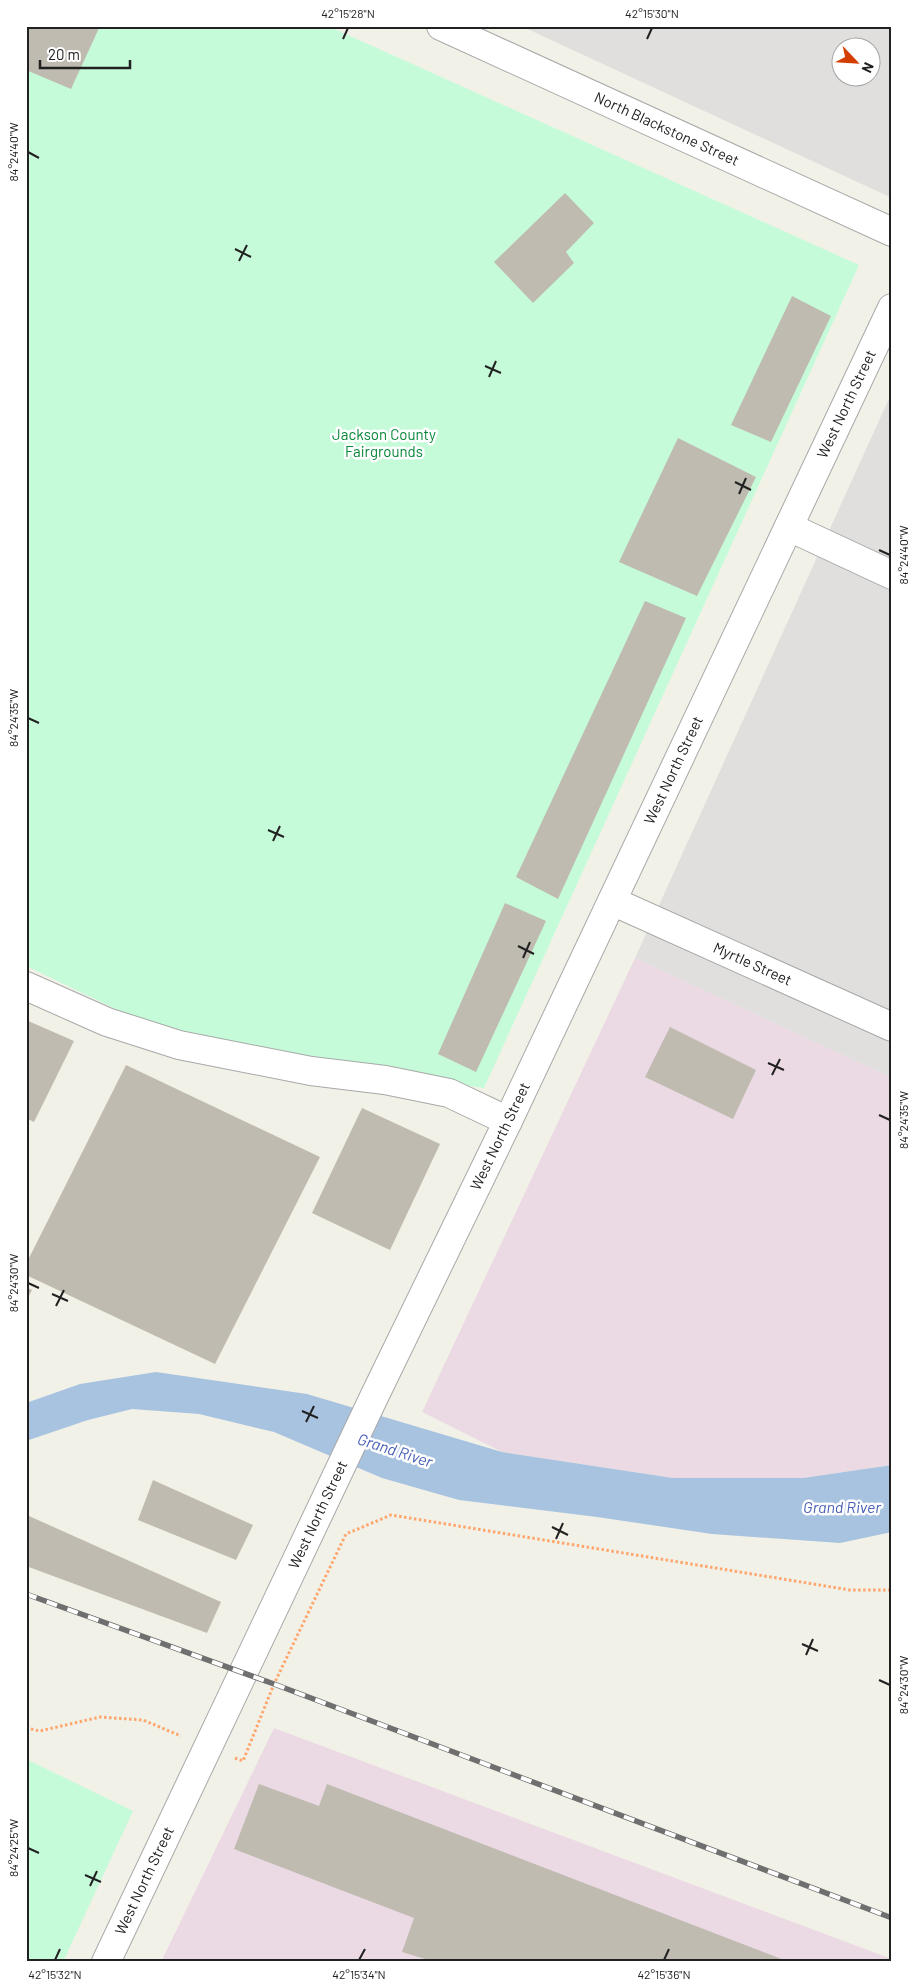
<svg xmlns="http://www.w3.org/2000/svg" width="918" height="1988" viewBox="0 0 918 1988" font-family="Barlow,sans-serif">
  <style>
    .residential { fill: #e0dfde; fill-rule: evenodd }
    .industrial { fill: #ebdae3 }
    .park { fill: #c6fbda }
    .water { fill: #a8c3e0 }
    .building { fill: #bfbbb1 }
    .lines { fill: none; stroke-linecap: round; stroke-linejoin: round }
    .minor-casing { stroke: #a8a8a8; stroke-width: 30 }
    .path { stroke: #fea66d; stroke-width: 3; stroke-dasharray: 2.5 2.5; stroke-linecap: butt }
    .minor { stroke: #fff; stroke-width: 28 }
    .rail-casing { stroke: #6f6f6f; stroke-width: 5.5 }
    .rail { stroke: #fff; stroke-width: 4; stroke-dasharray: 11; stroke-linecap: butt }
    .ticks { fill: none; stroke: #212121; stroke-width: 2 }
    .labels { text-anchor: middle; stroke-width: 5; stroke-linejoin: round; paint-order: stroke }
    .street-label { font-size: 15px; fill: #212121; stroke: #fff }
    .park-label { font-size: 15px; fill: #088738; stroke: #fff }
    .water-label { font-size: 16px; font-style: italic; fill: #4960b6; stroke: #fff }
    .neatline { fill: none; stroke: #212121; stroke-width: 2 }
    .ticks-label { font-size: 12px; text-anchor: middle; fill: #212121 }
  </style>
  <rect width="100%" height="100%" fill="#f2f1e8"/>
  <!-- residential -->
  <g class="residential">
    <path d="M521,26h371v172zM840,48h30v30h-30z"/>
    <polygon points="892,392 892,1078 635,958"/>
  </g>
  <!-- industrial -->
  <g class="industrial">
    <polygon points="635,958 892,1078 892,1465 803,1478 673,1478 502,1452 422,1412"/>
    <polygon points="274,1728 892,1959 892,1962 161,1962"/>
  </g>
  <!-- park -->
  <g class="park">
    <polygon points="26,26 328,26 859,265 484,1088 199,1049 26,966"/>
    <polygon points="26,1759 133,1811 63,1962 26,1962"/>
  </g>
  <!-- water -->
  <polygon class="water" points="156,1372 307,1394 502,1452 673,1478 803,1478 892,1465 892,1532 840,1543 712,1534 597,1517 459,1500 382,1478 274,1432 199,1414 132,1409 88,1420 26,1441 26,1403 80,1384"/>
  <!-- building -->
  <g class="building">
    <polygon points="26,26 100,26 71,89 26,70"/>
    <polygon points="565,193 594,223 566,252 574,263 533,303 494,262"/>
    <polygon points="792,296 831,316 771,442 731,425"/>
    <polygon points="678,438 756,477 697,596 619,562"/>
    <polygon points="645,601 686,618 558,899 516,877"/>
    <polygon points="505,903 546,921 476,1072 438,1054"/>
    <polygon points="26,1020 74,1041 34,1122 26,1118"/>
    <polygon points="670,1027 756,1070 733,1119 645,1077"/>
    <polygon points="126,1065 320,1157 215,1364 26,1275 26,1264"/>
    <polygon points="362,1108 440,1144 390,1250 312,1213"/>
    <polygon points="26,1287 32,1290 26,1301"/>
    <polygon points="153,1480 253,1525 236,1560 138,1520"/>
    <polygon points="29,1516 221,1602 207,1633 26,1566 26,1522"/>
    <polygon points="259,1784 319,1806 327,1784 789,1962 435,1962 402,1952 414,1918 234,1849"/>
  </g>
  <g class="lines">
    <defs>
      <g id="minor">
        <path id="s1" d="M441,26l451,206"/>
        <polyline points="789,527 892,575"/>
        <path id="s2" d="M612,901l280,126"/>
        <polyline points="26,986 107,1022 179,1045 311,1071 385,1080 449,1093 508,1121"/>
        <path id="s3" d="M106,1962l268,-565 134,-276 384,-813"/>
      </g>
    </defs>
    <!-- minor casing -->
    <use href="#minor" class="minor-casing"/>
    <!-- path -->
    <g class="path">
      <polyline points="26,1728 40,1731 100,1717 143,1720 181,1736"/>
      <polyline points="235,1758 243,1761 274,1684 346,1534 391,1515 850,1590 892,1590"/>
    </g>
    <!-- minor -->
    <use href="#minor" class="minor"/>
    <defs>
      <polyline id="rail" points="26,1594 274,1684 892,1918"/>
    </defs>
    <!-- rail casing -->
    <use href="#rail" class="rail-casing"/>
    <!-- rail -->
    <use href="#rail" class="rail"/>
  </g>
  <!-- ticks -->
  <path class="ticks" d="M343,39l5,-11M647,39l5,-11M28,152l11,6M235,249l16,8M239,261l8,-16M485,366l16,7M489,377l7,-16M735,482l16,8M739,494l7,-16M879,550l11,5M28,718l11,5M268,830l16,7M273,841l7,-15M518,946l16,8M523,958l7,-16M768,1063l16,7M772,1075l8,-16M879,1115l11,5M28,1283l11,5M52,1294l16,7M56,1306l8,-16M302,1411l16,7M306,1422l8,-16M552,1527l16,8M556,1539l7,-16M802,1644l16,7M806,1655l7,-16M879,1680l11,5M28,1848l11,5M85,1875l16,7M90,1886l7,-15M55,1960l5,-11M359,1960l6,-11M664,1960l5,-11"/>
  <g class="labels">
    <!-- street labels -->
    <g class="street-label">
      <text dy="5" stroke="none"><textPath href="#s1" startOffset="248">North Blackstone Street</textPath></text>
      <text dy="5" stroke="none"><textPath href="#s3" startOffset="1725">West North Street</textPath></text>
      <text dy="5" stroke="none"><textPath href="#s3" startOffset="1320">West North Street</textPath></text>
      <text dy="5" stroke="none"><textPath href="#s2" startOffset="154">Myrtle Street</textPath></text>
      <text dy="5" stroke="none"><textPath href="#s3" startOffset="915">West North Street</textPath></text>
      <text dy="5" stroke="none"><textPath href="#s3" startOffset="495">West North Street</textPath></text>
      <text dy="5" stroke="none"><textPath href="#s3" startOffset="90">West North Street</textPath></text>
    </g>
    <!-- park labels -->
    <g class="park-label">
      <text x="384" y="440">Jackson County<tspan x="384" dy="17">Fairgrounds</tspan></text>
    </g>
    <!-- water labels -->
    <g class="water-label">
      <text transform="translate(395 1450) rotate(18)" y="6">Grand River</text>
      <text x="842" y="1513">Grand River</text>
    </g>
  </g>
  <!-- border -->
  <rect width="918" height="1988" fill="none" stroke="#ffffff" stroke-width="55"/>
  <!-- north arrow -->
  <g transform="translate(856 62) rotate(115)"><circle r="24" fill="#ffffff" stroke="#a6a6a6"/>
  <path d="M0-4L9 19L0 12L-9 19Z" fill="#d33e00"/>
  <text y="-8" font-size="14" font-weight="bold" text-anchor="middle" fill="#212121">N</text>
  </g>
  <!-- scale -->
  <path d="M40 60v8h90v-8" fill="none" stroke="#212121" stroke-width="2.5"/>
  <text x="48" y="60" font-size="15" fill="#212121" stroke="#ffffff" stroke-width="4" paint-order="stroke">20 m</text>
  <rect x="28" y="28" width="862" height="1932" class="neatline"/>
  <g class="ticks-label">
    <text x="348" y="18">42°15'28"N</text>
    <text x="652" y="18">42°15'30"N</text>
    <text transform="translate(14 152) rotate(-90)" y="4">84°24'40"W</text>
    <text transform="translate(904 555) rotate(-90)" y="4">84°24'40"W</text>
    <text transform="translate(14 718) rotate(-90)" y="4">84°24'35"W</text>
    <text transform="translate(904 1120) rotate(-90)" y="4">84°24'35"W</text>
    <text transform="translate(14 1283) rotate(-90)" y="4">84°24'30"W</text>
    <text transform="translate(904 1685) rotate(-90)" y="4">84°24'30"W</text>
    <text transform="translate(14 1848) rotate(-90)" y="4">84°24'25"W</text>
    <text x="55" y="1979">42°15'32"N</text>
    <text x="359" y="1979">42°15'34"N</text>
    <text x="664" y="1979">42°15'36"N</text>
  </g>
</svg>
